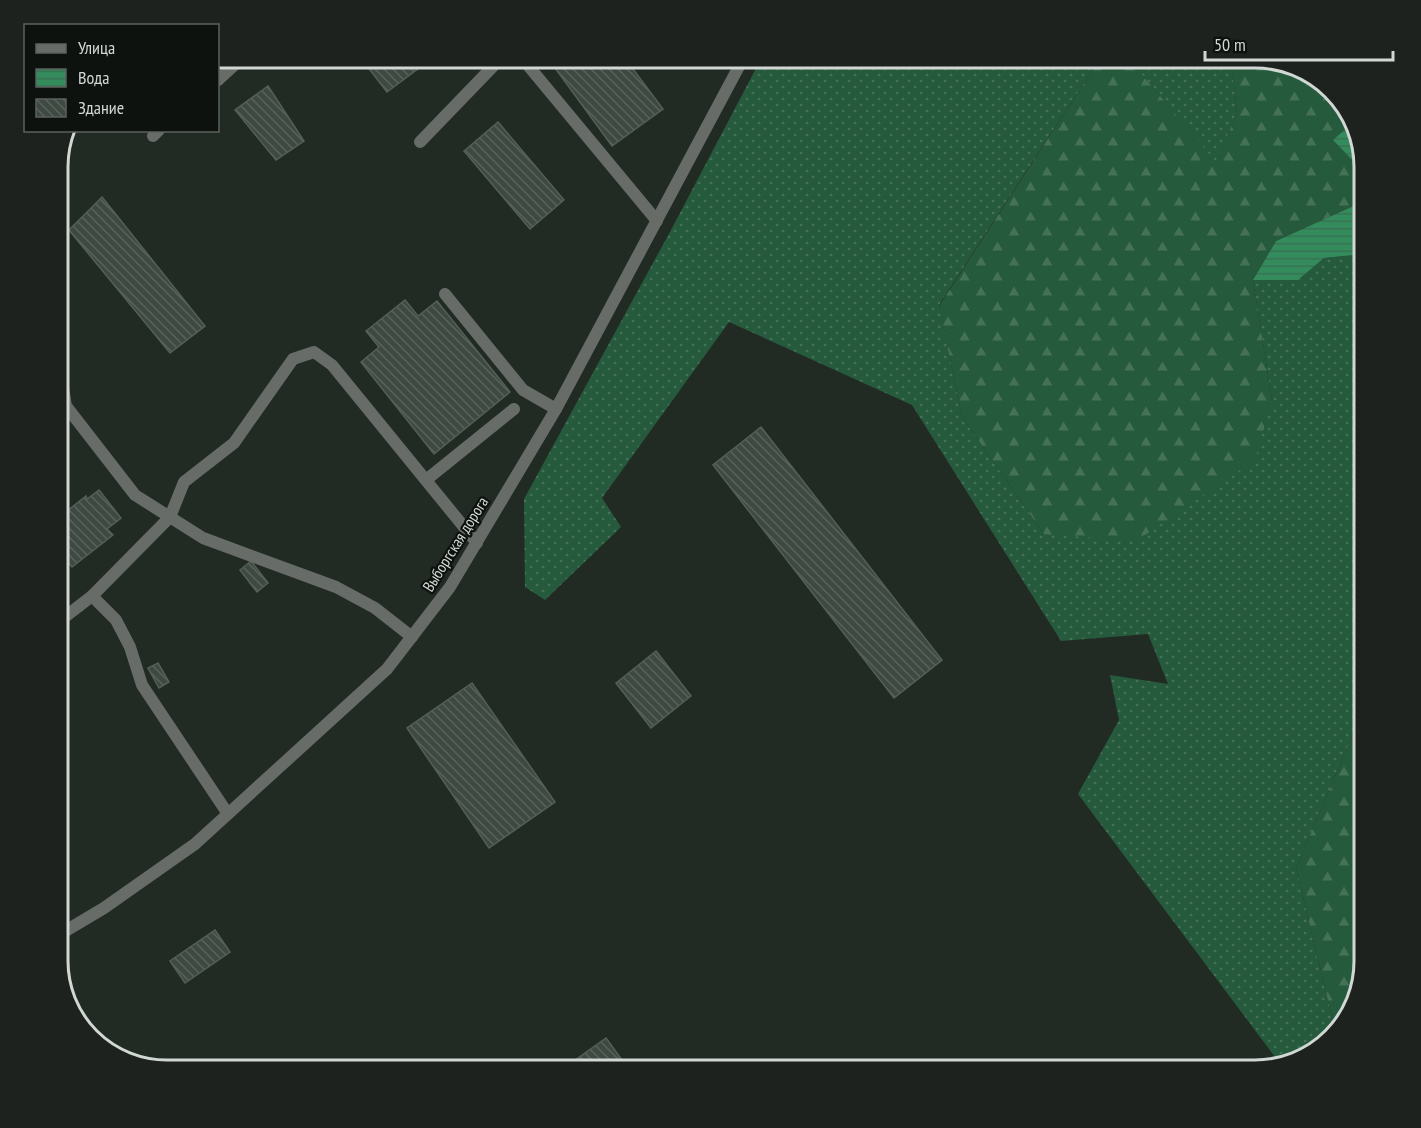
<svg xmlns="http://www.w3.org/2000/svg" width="1421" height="1128" viewBox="0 0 1421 1128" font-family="'PT Sans Narrow',sans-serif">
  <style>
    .grass { fill: url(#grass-dots) }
    .forest { fill: url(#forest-firs) }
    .water { fill: url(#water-rules) }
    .building { fill: url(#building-back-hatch); stroke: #535f57; stroke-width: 1.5 }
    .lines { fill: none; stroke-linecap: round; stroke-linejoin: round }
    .service { stroke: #676c68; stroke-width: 12 }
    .minor { stroke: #676c68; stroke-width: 12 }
    .labels { text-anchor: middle; stroke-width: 4.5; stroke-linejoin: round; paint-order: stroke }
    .street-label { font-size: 16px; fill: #d1d8d4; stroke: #0e120f }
    .rim { fill: none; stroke: #d1d8d4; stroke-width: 3 }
  </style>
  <defs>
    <pattern id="grass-dots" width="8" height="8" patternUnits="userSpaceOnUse" patternTransform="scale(1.5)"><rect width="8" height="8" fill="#265a3d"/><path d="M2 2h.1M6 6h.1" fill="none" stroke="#447158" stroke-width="1.8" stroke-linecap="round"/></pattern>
    <pattern id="forest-firs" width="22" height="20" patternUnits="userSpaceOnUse" patternTransform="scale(1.5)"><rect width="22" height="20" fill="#265a3d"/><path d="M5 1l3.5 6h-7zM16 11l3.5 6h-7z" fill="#447158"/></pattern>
    <pattern id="water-rules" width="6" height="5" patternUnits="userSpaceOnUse" patternTransform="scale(1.5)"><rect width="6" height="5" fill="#348c5d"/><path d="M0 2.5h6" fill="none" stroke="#387253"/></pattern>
    <pattern id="building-back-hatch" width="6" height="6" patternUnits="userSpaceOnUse" patternTransform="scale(1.5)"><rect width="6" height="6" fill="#3e4942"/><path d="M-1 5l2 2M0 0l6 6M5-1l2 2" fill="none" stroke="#59625c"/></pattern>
  </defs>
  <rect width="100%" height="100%" fill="#212b24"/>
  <!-- grass -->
  <g class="grass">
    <polygon points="762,57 1101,57 939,305 962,417 1044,534 1272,400 1253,280 1298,280 1324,258 1364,254 1364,507 1343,507 1364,532 1364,708 1296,868 1336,1034 1302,1060 1281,1065 1078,794 1119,720 1110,675 1168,684 1148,634 1061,641 912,405 729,322 602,498 621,527 545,600 525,587 524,499 671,230"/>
    <polygon points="1127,57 1231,57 1237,113 1216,163"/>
  </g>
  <!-- forest -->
  <g class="forest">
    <polygon points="1101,57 1127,57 1216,162 1237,113 1231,57 1255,57 1326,84 1353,119 1354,122 1334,140 1359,167 1360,203 1276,241 1253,280 1272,400 1255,460 1136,541 1044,534 962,417 939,306"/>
    <polygon points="1342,507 1364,507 1364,532"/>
    <polygon points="1364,708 1364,962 1336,1034 1296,868"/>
  </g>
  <!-- water -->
  <polygon class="water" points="1354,122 1364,167 1364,254 1324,258 1298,280 1253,280 1276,241 1360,203 1359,167 1333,140"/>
  <!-- building -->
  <g class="building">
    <polygon points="360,57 423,57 427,62 387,92"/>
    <polygon points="547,57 624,57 663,109 612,146"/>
    <polygon points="268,86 304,141 276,160 235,110"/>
    <polygon points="498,122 564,200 530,229 464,151"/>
    <polygon points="102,197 205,326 170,353 69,230"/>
    <polygon points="405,300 418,316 437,301 510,392 434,454 361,362 379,347 366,331"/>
    <polygon points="761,427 942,660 894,698 713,465"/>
    <polygon points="99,490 121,518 107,529 113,535 72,567 67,561 57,569 57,519 86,496 87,499"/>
    <polygon points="251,561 268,583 257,592 240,570"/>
    <polygon points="656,651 691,696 651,728 616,683"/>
    <polygon points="158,663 169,682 159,688 148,668"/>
    <polygon points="472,683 555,802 489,848 407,728"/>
    <polygon points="215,930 230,952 185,983 170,961"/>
    <polygon points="606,1038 630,1071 560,1071"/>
  </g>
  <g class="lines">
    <!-- service -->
    <g class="service">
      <polyline points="521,57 657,221"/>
      <polyline points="218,80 243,57"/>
      <polyline points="153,136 159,130"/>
      <polyline points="420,142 502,57"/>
      <polyline points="445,294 523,390 556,409"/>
      <polyline points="57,350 66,406 135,495 203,538 336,587 375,608 412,637"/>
      <polyline points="426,480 514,409"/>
      <polyline points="92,596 116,620 130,647 142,685 228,814"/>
      <polyline points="57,623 92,596 170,517 184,482 234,443 293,359 314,352 332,365 477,543"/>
    </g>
    <!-- minor -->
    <polyline class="minor" points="57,936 104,908 195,844 387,669 450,587 556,409 744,57"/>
  </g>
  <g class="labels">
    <!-- street labels -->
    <g class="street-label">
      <text transform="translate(455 544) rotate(-58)" y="6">Выборгская дорога</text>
    </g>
  </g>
  <!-- crop -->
  <path d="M0 0H1421V1128H0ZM167 68H1255A99 99 0 0 1 1354 167V961A99 99 0 0 1 1255 1060H167A99 99 0 0 1 68 961V167A99 99 0 0 1 167 68Z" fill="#1e221f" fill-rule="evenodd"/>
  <path class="rim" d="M167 68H1255A99 99 0 0 1 1354 167V961A99 99 0 0 1 1255 1060H167A99 99 0 0 1 68 961V167A99 99 0 0 1 167 68Z"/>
  <!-- legend -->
  <rect x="24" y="24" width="195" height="108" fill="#0e120f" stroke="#5c615e" stroke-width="1.5"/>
  <rect x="36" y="44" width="30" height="9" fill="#676c68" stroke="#5c615e" stroke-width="1.5"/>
  <text x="78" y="54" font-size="18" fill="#d1d8d4">Улица</text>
  <rect x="36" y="69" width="30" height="18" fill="url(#water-rules)" stroke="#5c615e" stroke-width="1.5"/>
  <text x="78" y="84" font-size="18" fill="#d1d8d4">Вода</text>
  <rect x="36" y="99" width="30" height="18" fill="url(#building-back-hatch)" stroke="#5c615e" stroke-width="1.5"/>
  <text x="78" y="114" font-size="18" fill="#d1d8d4">Здание</text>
  <!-- scale -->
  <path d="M1205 51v9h188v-9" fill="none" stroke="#d1d8d4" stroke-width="3"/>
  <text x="1214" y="51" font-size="18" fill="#d1d8d4" stroke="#0e120f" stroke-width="4.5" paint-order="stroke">50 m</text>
</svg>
